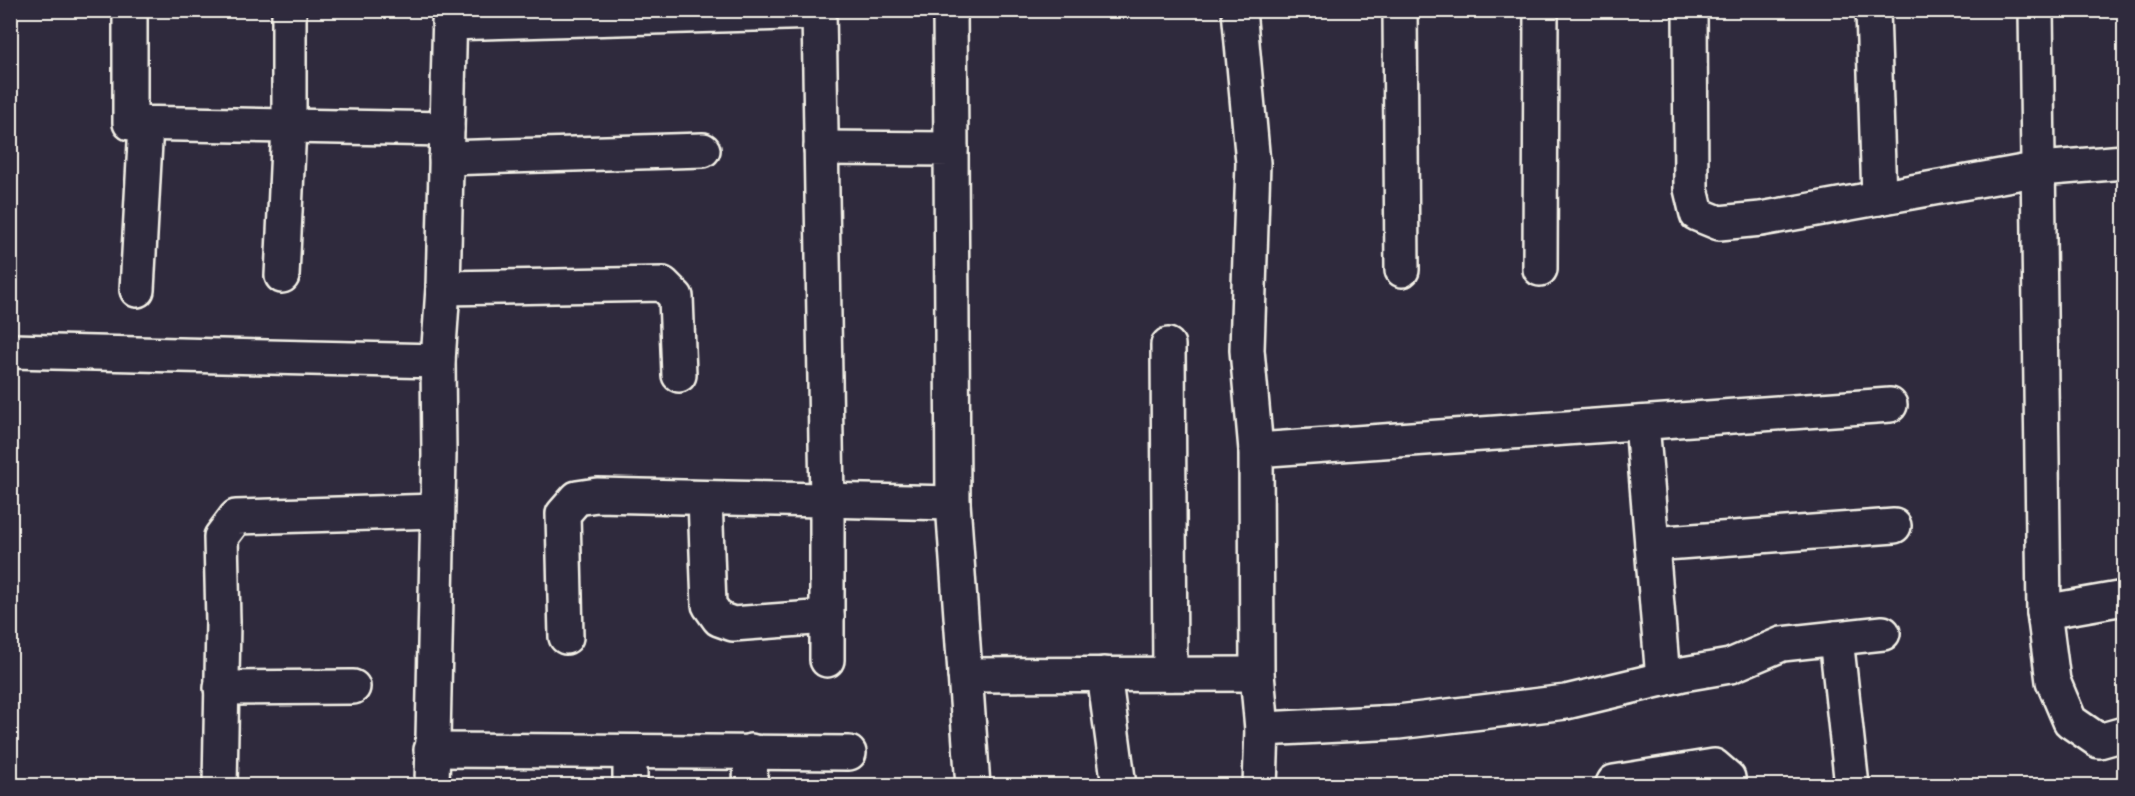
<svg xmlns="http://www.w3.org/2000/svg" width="2135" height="796" viewBox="0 0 2135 796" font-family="Caveat,sans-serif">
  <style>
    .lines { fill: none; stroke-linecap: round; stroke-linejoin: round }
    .street-casing { stroke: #f4f1e8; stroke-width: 38 }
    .secondary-casing { stroke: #f4f1e8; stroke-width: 38 }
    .street { stroke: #2f2a3d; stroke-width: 33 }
    .secondary { stroke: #2f2a3d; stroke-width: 33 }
  </style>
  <rect width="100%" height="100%" fill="#2f2a3d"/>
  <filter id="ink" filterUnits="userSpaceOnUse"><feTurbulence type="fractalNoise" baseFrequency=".0167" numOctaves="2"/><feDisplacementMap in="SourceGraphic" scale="12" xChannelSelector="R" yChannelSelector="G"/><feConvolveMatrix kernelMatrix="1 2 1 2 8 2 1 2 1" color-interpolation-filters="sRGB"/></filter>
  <g filter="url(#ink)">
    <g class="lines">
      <defs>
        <g id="street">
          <polyline points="130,10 130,123 447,129"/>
          <polyline points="819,10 827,502 827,660"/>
          <polyline points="950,10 951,149"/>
          <polyline points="1400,10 1402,270"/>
          <polyline points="1690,10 1691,189 1697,214 1719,223 1761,219 2040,169 2124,162"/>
          <polyline points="1873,10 1879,198"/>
          <polyline points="2036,10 2044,612 2053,681 2070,721 2099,741 2124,734"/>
          <polyline points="449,23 819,12"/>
          <polyline points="821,148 951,149 953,503 973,786"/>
          <polyline points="446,158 703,150"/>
          <polyline points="1540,269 1541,10"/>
          <polyline points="282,276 289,126 289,10"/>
          <polyline points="443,288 663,284 676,297 679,375"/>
          <polyline points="137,290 146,124"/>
          <polyline points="1168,345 1170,674"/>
          <polyline points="11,351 438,361"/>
          <polyline points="1642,423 1663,679"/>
          <polyline points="1256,450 1890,405"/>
          <polyline points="705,499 709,605 719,619 733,624 827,617"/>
          <polyline points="1652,544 1894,526"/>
          <polyline points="2044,612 2124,598"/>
          <polyline points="566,637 563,514 577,498 597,495 953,503"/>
          <polyline points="1836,638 1852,786"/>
          <polyline points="1104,674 1119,786"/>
          <polyline points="965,675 1257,674"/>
          <polyline points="221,688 353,687"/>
          <polyline points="1262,729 1398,722 1566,702 1683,674 1730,666 1782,644 1883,633"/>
          <polyline points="431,750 849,753"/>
          <polyline points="630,752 630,786"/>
          <polyline points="220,786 223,622 221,537 236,517 437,511"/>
          <polyline points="432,786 439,455 438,361 443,288 450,10"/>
          <polyline points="750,786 751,751"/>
          <polyline points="1612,786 1614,782 1714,766 1728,778 1729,786"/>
        </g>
        <polyline id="secondary" points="1239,10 1253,163 1247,350 1256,450 1257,674 1262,729 1260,786"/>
      </defs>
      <!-- street casing -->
      <use href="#street" class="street-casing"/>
      <!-- secondary casing -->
      <use href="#secondary" class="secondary-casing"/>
      <!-- street -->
      <use href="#street" class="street"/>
      <!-- secondary -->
      <use href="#secondary" class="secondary"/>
    </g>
  </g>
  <!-- margin -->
  <rect width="2135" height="796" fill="none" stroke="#2f2a3d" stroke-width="36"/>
  <rect x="18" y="18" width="2099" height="760" fill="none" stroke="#f4f1e8" stroke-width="2" filter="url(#ink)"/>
</svg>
